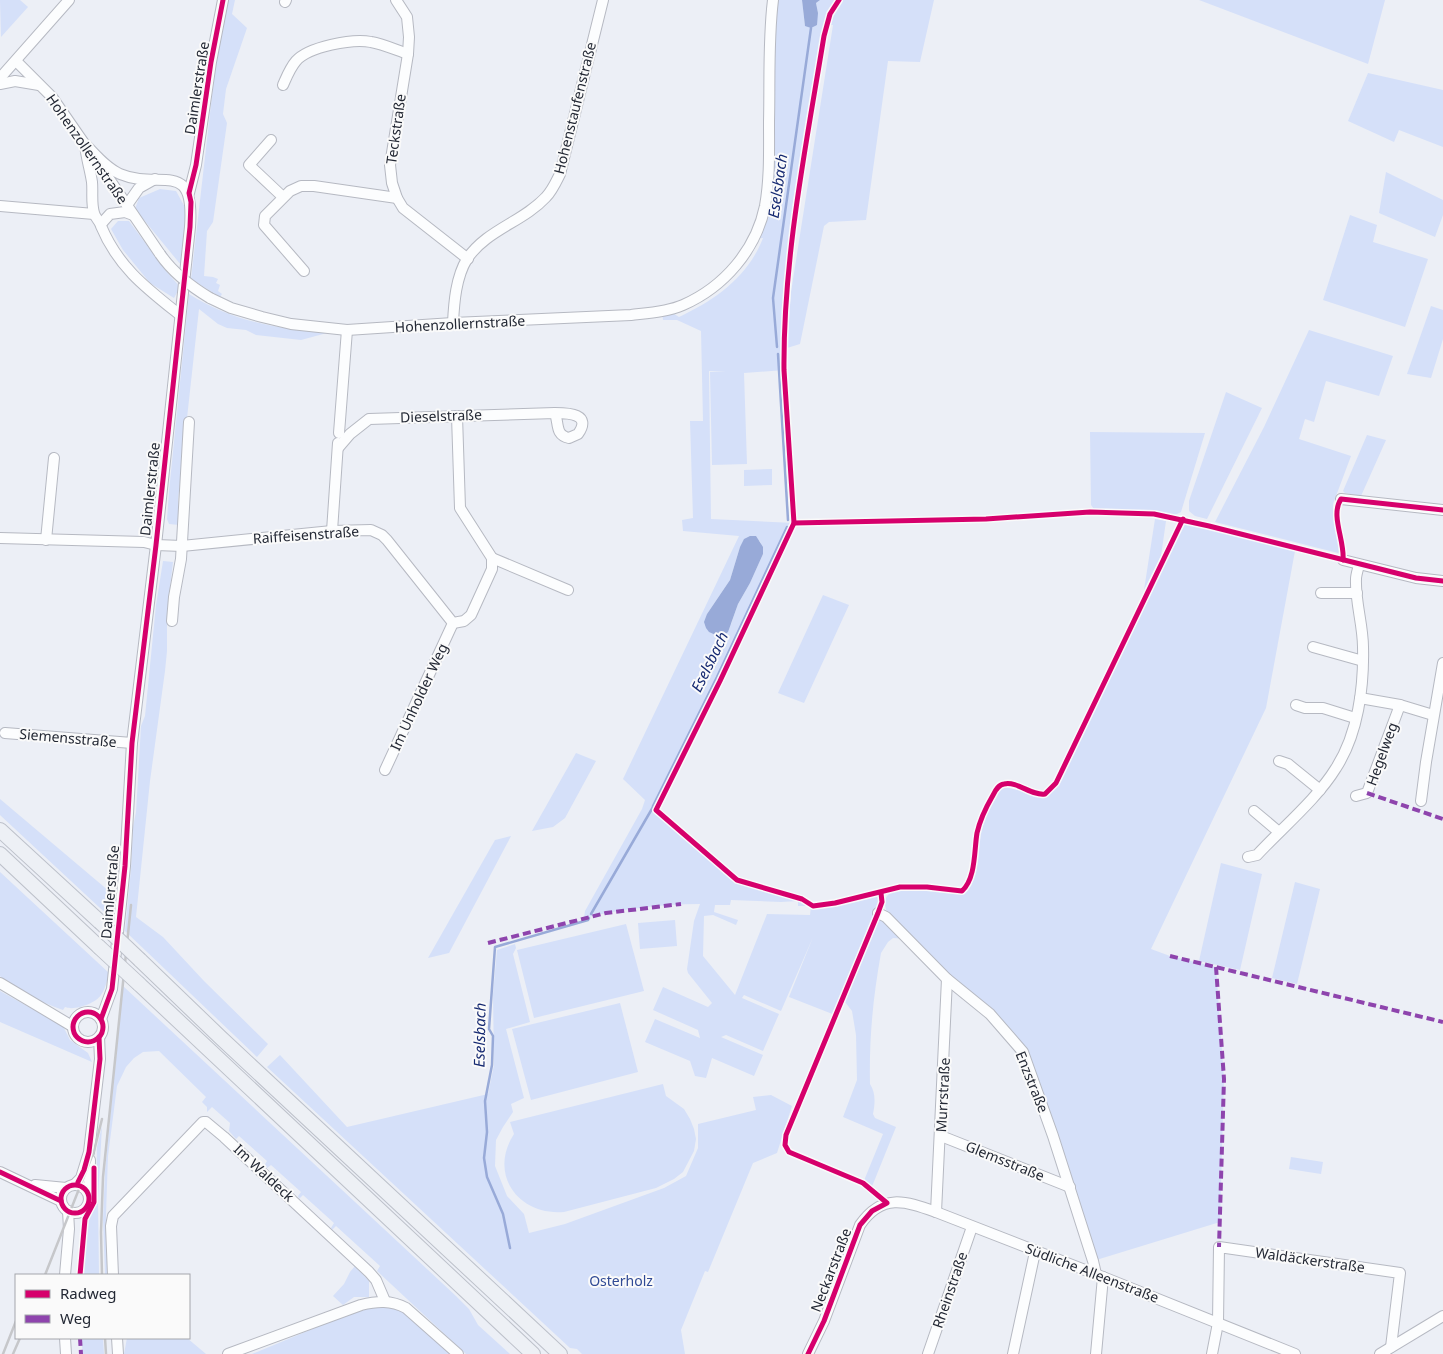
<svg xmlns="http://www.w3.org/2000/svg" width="1443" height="1354" viewBox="0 0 1443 1354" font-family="'Noto Sans',sans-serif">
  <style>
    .green { fill: #d5e0f9; fill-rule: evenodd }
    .water { fill: #98aad8 }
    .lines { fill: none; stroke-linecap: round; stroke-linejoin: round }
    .stream { stroke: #98aad8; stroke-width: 2.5 }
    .minor-casing { stroke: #b6b9c2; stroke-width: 12 }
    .highway-casing { stroke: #bdc1ca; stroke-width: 16 }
    .minor { stroke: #fcfdfe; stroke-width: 10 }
    .highway { stroke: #edf0f5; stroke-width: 14 }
    .rail { stroke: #c6c7ca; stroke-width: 2.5 }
    .minor-bridge-casing { stroke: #b6b9c2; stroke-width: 12; stroke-linecap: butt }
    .highway-bridge-casing { stroke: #bdc1ca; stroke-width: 16; stroke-linecap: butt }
    .minor-bridge { stroke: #fcfdfe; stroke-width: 10 }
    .highway-bridge { stroke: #edf0f5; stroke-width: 14 }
    .quiet { stroke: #8e44ad; stroke-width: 4; stroke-dasharray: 8 4; stroke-linecap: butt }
    .cycleway-casing { stroke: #fafafa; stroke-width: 8 }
    .cycleway { stroke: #d6006c; stroke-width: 5 }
    .labels { text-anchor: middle; stroke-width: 4; stroke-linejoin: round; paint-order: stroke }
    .street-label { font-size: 14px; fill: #232834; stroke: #fafafa }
    .park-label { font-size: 14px; fill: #304a95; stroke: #fafafa }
    .water-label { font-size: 15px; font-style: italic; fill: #152971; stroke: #fafafa }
  </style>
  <rect width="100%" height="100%" fill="#eceff6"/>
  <!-- green -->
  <g class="green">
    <polygon points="0,0 20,0 28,7 1,37"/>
    <polygon points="227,0 235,0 232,14 247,28 226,89 223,114 227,123 213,222 207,231 204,276 213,277 218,279 216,283 220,285 218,291 222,294 220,297 191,279 216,61"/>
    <path d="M773,0h29l3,26 13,-13 -2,-10 4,-3h114l-14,62 -32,-1 -22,159 -37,2 -5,4 -24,118 -13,4 4,-56 42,-267h-7c-7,37 -12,75 -19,113 -12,76 -24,154 -23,232l-40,3 3,91 -35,1 -2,-93h16l-17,-1 2,148 83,4 -137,287 80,70 65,19 12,7h10l45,-12 12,-1 1,9 -4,11 29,26 -14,-1 -5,4 -7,11c-8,44 -12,86 -11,131 6,9 5,20 3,30l2,4 21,9 -25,62 -8,-6 20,-49 -40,-17 14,-37 -1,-45 -4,-24 -10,-13 -7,17 -46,-18 24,-60 -32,74 -37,-16 -2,3 37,16 -16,37 -37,-16 -5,2 42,18 -9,21 -42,-18 -6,20 -11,-2 -5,-15 -45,-19 10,-23 45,19 -2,-8 -45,-20 10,-23 45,20 4,-4 -24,-30 -1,-4 7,-48 6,-17c-39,0 -78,5 -116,14l1,-7 57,-102 3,-9 -22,-21 116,-243 -56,-5 -1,-11 11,-2 -3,-97h13l-2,-90 -24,-11h-14l-1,-9 9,1 8,5c36,-17 69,-40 84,-79l-10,1 9,-22zM760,541l3,13 -13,29 -12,21 -7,20 -24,-10 23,-34 10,-33zM731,900l50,2 17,-1v5h13l-1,9 -43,-1 -32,81 -32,-39 1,-40 9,-1 23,10 2,-5 -24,-8 1,-7h15z"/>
    <polygon points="1199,0 1385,0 1368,64"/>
    <polygon points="1368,73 1443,90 1443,147 1399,130 1394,142 1348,121"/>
    <polygon points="1386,172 1443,200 1443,215 1435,237 1379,213"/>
    <polygon points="160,189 176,191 187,211 181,265 135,209 139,198"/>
    <polygon points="1350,215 1377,225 1373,242 1428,259 1405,327 1323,300"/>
    <polygon points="118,221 129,221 166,271 180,287 174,298 150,283 123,250 111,229"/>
    <path d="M189,294c44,28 88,34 138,39l-26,7 -45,-5 -10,-5 -19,-2 -9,-4 -19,-15 -21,191 1,25 -10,-1 -2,-5 2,-28z"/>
    <polygon points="1431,306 1443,310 1443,339 1431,378 1407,374"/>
    <polygon points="1309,330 1393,356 1379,396 1326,381 1314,422 1305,419 1299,439 1351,456 1333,504 1333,515 1341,551 1338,553 1215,522 1264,427"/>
    <polygon points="1226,392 1262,408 1207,519 1195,516 1189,511 1189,501"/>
    <polygon points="1090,432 1205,433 1181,512 1175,515 1154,511 1094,509 1091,505"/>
    <polygon points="1367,435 1386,440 1361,496 1345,493 1343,491"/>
    <polygon points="772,469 772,485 744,486 744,470"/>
    <polygon points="1155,519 1166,521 1161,556 1144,590"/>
    <path d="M1185,522l108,27 2,2 -29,157 -115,241 19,7 46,11 8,112 -4,143 -127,39 -70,-209 -76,-73 -60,-67c-15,-36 59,-23 75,-21 15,-14 12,-41 16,-59 2,-14 8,-24 15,-35 4,-6 7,-12 14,-12 11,0 23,9 33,11h5l8,-6 128,-266z"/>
    <polygon points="163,561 173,562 167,614 167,651 165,671 150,781 136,917 163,937 204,981 268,1044 257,1057 125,931 131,869 133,827 136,812 141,726 145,716 156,605"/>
    <polygon points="823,595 849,605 804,703 778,693"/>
    <polygon points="576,753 596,761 565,818 553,827 532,831"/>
    <polygon points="0,799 116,897 114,921 0,815"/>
    <polygon points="511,836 449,953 428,958 495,840"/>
    <polygon points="1221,863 1262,874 1240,970 1199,961"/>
    <path d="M0,872l109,101c-5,21 -8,28 -29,34 -6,1 -9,2 -15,0l-2,3c-21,-8 -48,-18 -63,-34z"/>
    <polygon points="1295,882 1320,889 1297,984 1272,978"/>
    <polygon points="675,920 677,946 640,949 638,923"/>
    <polygon points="626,924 644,991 534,1018 517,950"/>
    <polygon points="515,944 516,948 513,954 530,1022 506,1029 524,1098 511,1104 513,1112 503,1127 496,1140 495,1166 507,1196 524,1214 529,1233 565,1224 664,1188 686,1176 698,1148 698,1124 756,1110 753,1097 771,1095 792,1106 777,1153 753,1163 708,1272 705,1271 681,1330 685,1354 582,1354 577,1349 570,1348 267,1067 280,1055 347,1127 488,1094 494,1065 493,994 497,950"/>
    <polygon points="123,986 456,1296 469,1309 478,1325 510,1354 466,1354 377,1271 380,1266 336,1226 332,1230 331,1228 334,1223 303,1195 299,1199 298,1196 301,1192 271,1165 267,1168 264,1166 267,1161 239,1136 236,1139 229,1131 230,1123 212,1107 207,1112 207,1107 202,1102 206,1097 159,1051 143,1052 134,1058 126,1067 117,1086 108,1156 106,1215 109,1275 105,1275 103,1219 105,1171"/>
    <polygon points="0,991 63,1026 70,1040 88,1053 92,1062 0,1022"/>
    <polygon points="620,1003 638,1072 531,1100 512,1029"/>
    <path d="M663,1084l3,12 18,13 6,10 4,10 2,10 -2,12 -11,21 -9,7 -18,9 -92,24c-46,4 -76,-38 -50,-78l-4,-12z"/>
    <polygon points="102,1126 98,1199 99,1275 82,1275 86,1222 96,1202 97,1147"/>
    <polygon points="1291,1157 1323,1162 1321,1174 1289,1169"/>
    <polygon points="355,1266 369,1281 369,1297 354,1297 343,1305 333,1296 344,1284 350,1272"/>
    <polygon points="376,1306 395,1306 407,1314 452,1354 252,1354 334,1320"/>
    <polygon points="81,1338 103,1338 104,1354 83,1354"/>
    <polygon points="127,1338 187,1338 206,1354 124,1354"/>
  </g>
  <!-- water -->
  <g class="water">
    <polygon points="802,0 820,0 816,3 818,13 817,25 811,28 805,26"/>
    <polygon points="750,536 756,536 763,547 763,554 750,583 738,604 728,632 723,636 718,636 709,632 706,628 704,622 707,614 730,580 740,547 744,539"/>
  </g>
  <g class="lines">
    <!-- stream -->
    <g class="stream">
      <polyline points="777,347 773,298 811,28"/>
      <polyline points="778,354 788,520"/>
      <polyline points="653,806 717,677 787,527"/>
      <polyline points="591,914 653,807"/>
      <polyline points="510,1248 503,1214 487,1177 484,1158 487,1132 485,1101 492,1065 493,1036 489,1029 495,947 588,920 589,918"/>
    </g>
    <defs>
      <g id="minor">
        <polyline points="396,0 407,17 409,37 408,54 390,165 392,183 397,198 403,208 468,259"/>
        <polyline points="285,2 286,0"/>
        <polyline points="16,61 52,97 88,149"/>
        <polyline points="0,78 69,0"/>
        <polyline points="0,84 15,81 39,85"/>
        <path d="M283,85c4,-9 7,-17 13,-24 12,-14 57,-23 75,-19 12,2 25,8 37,12"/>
        <polyline points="271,140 249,165 283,197"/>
        <path d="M85,144c10,10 21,24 35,30 40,17 75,-17 70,53l-34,318 -24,198 -7,123 -13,123 -11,30"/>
        <path d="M85,144c1,13 5,25 7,38 1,10 -1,21 2,31 1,5 6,8 7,13 17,41 45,62 79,89"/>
        <polyline points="97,161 160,254"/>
        <polyline points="189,193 196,165 211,62 223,0"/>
        <polyline points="127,205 139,188 155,179"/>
        <polyline points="0,206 94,214"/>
        <polyline points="101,224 110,214 125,212 133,215"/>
        <polyline points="304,271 264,225 265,216 290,191 301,186 314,186 397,198"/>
        <path d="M210,298l21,10 31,9 29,7 56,6 106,-7 178,-8c17,-2 36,-3 52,-10 41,-18 73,-55 82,-99 5,-28 4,-56 4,-84 1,-41 -1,-82 4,-122"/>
        <path d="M453,323c1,-21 3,-46 14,-64 19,-29 56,-37 79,-62 6,-6 10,-15 14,-23l43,-174"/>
        <polyline points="339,433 347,330"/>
        <path d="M338,448l12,-14 19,-15 186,-6c14,0 37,1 23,21l-9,4c-14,-3 -10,-14 -14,-25"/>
        <polyline points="1341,499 1443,510"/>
        <polyline points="332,531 338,443"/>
        <polyline points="0,538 144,542 156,545 182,546 332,531 371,530 382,535 387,540 453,623 464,621 471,615 492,569 492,558 460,508 457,416"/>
        <polyline points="46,540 54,458"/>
        <polyline points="492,558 568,590"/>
        <polyline points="1343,560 1416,578 1443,581"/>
        <polyline points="1321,593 1357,593"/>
        <polyline points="172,621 174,597 181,559 189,422"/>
        <polyline points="1313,647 1363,661"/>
        <polyline points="1296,705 1305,708 1323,708 1355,718"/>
        <polyline points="1400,705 1433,715"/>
        <polyline points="5,733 132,743"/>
        <polyline points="1279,761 1288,764 1320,790"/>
        <polyline points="385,770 453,623"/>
        <polyline points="1356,796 1367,793 1400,705 1360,698"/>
        <polyline points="1421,801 1426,762 1443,663"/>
        <polyline points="1254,811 1279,832"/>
        <path d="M1248,857l9,-2c25,-27 60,-56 79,-87 22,-34 28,-81 27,-121 0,-22 -8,-46 -7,-68 0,-4 2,-10 3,-14"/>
        <polyline points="878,913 886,917 947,979 990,1014 1023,1052 1053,1136 1093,1261 1096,1274"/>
        <polyline points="0,983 72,1026"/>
        <circle cx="88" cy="1027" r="15"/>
        <polyline points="941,1136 1070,1187"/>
        <polyline points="0,1172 61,1201"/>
        <circle cx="75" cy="1199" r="14"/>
        <polyline points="35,1185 66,1188"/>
        <polyline points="74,1185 81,1178 89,1152 100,1059 99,1037"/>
        <polyline points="89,1195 90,1160"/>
        <polyline points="936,1212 947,979"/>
        <polyline points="65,1275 69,1229 68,1211"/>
        <polyline points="113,1275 111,1226 113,1216 203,1122 206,1122 224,1137 369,1272 376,1280 385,1301"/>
        <polyline points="65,1338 66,1354"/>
        <polyline points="117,1338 118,1354"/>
        <path d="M228,1354l133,-49c16,-4 30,-5 45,3l52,46"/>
        <path d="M808,1354l16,-33 36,-96c22,-32 45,-24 76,-13l167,65 192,77"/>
        <polyline points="928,1354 972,1227"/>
        <polyline points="1013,1354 1035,1252"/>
        <polyline points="1096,1354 1103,1277"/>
        <polyline points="1212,1354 1218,1323 1219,1247 1400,1273 1391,1347"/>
        <polyline points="1380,1354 1443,1316"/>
      </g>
      <g id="highway">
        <polyline points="0,830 100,922"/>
        <polyline points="0,854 99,947"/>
        <polyline points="140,960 220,1037 560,1354"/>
        <polyline points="139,984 533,1354"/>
      </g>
    </defs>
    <!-- minor casing -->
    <use href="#minor" class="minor-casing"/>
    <!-- highway casing -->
    <use href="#highway" class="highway-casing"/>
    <!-- minor -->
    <use href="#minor" class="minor"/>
    <!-- highway -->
    <use href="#highway" class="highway"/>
    <!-- rail -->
    <g class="rail">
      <polyline points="45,1275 94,1151 102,1119"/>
      <polyline points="102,1275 101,1232 103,1177 131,905"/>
      <polyline points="105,1338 106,1354"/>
      <polyline points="3,1354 16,1321"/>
      <polyline points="13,1354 20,1338"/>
    </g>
    <defs>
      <path id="minor-bridge" d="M160,254c13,19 30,32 50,44"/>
      <g id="highway-bridge">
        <polyline points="100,922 140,960"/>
        <polyline points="99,947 139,984"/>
      </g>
    </defs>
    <!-- minor-bridge casing -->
    <use href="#minor-bridge" class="minor-bridge-casing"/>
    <!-- highway-bridge casing -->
    <use href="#highway-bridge" class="highway-bridge-casing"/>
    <!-- minor-bridge -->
    <use href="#minor-bridge" class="minor-bridge"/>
    <!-- highway-bridge -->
    <use href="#highway-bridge" class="highway-bridge"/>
    <!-- quiet -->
    <g class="quiet">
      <polyline points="1367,793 1443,819"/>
      <polyline points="488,943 606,913 681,904"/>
      <polyline points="1170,956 1443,1022"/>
      <polyline points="1216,967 1224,1079 1219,1247"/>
      <polyline points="80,1338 81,1354"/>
    </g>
    <defs>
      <g id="cycleway">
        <path d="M839,0l-9,14 -6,22c-18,110 -41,222 -40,334l10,153 -74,158 -64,129 81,70 65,19 11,7 22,-3 65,-16h27l35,4c14,-13 12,-40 15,-58 3,-13 8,-24 15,-36 3,-5 5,-12 12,-13 14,-3 27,12 41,10l11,-11 127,-264"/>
        <polyline points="794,523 986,519 1090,512 1154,514 1209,526 1416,578 1443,581"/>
        <path d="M1343,560c2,-19 -13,-45 -2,-61l102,11"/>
        <circle cx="88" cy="1027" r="15"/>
        <polyline points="101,1019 112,989 125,866 132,743 156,545 190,227 191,202 189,193 196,165 211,62 223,0"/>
        <polyline points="0,1172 61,1201"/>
        <polyline points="78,1182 84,1170 89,1152 100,1059 99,1037"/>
        <circle cx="75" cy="1199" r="14"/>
        <polyline points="80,1275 85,1219 94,1202 94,1168"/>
        <polyline points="808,1354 824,1321 860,1225 872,1211 887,1203 863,1183 789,1152 785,1145 786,1135 878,913 882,902 881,893"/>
      </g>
    </defs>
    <!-- cycleway casing -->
    <use href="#cycleway" class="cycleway-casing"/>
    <!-- cycleway -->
    <use href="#cycleway" class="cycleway"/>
  </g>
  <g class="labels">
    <!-- street labels -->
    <g class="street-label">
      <text transform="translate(197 88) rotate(-81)" y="5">Daimlerstraße</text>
      <text transform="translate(575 108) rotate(-76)" y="5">Hohenstaufenstraße</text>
      <text transform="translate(396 129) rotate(-82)" y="5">Teckstraße</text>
      <text transform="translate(87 149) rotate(55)" y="5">Hohenzollernstraße</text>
      <text transform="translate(460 324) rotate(-3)" y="5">Hohenzollernstraße</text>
      <text transform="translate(441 416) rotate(-2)" y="5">Dieselstraße</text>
      <text transform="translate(150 489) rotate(-84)" y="5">Daimlerstraße</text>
      <text transform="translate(306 535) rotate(-4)" y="5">Raiffeisenstraße</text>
      <text transform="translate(419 697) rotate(-65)" y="5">Im Unholder Weg</text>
      <text transform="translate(68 738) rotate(5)" y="5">Siemensstraße</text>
      <text transform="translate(1382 754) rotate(-70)" y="5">Hegelweg</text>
      <text transform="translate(110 892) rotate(-85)" y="5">Daimlerstraße</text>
      <text transform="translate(1032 1082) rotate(68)" y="5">Enzstraße</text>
      <text transform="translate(943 1095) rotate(-87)" y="5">Murrstraße</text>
      <text transform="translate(1005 1161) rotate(22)" y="5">Glemsstraße</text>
      <text transform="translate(264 1173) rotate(43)" y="5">Im Waldeck</text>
      <text transform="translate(1310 1260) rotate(8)" y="5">Waldäckerstraße</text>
      <text transform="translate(831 1270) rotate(-69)" y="5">Neckarstraße</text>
      <text transform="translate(1092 1273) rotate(21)" y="5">Südliche Alleenstraße</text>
      <text transform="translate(950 1290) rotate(-71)" y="5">Rheinstraße</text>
    </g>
    <!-- park labels -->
    <g class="park-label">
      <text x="621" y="1286">Osterholz</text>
    </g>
    <!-- water labels -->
    <g class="water-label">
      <text transform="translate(778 186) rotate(-82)" y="5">Eselsbach</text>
      <text transform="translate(710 662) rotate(-64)" y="5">Eselsbach</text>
      <text transform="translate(480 1035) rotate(-89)" y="5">Eselsbach</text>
    </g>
  </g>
  <!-- legend -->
  <rect x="15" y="1274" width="175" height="65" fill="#fafafa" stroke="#a4a6ab"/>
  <rect x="25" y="1290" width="25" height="8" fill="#d6006c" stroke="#a4a6ab"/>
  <text x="60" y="1299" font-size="15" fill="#232834">Radweg</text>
  <rect x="25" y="1315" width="25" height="8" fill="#8e44ad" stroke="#a4a6ab"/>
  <text x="60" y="1324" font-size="15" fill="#232834">Weg</text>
</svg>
